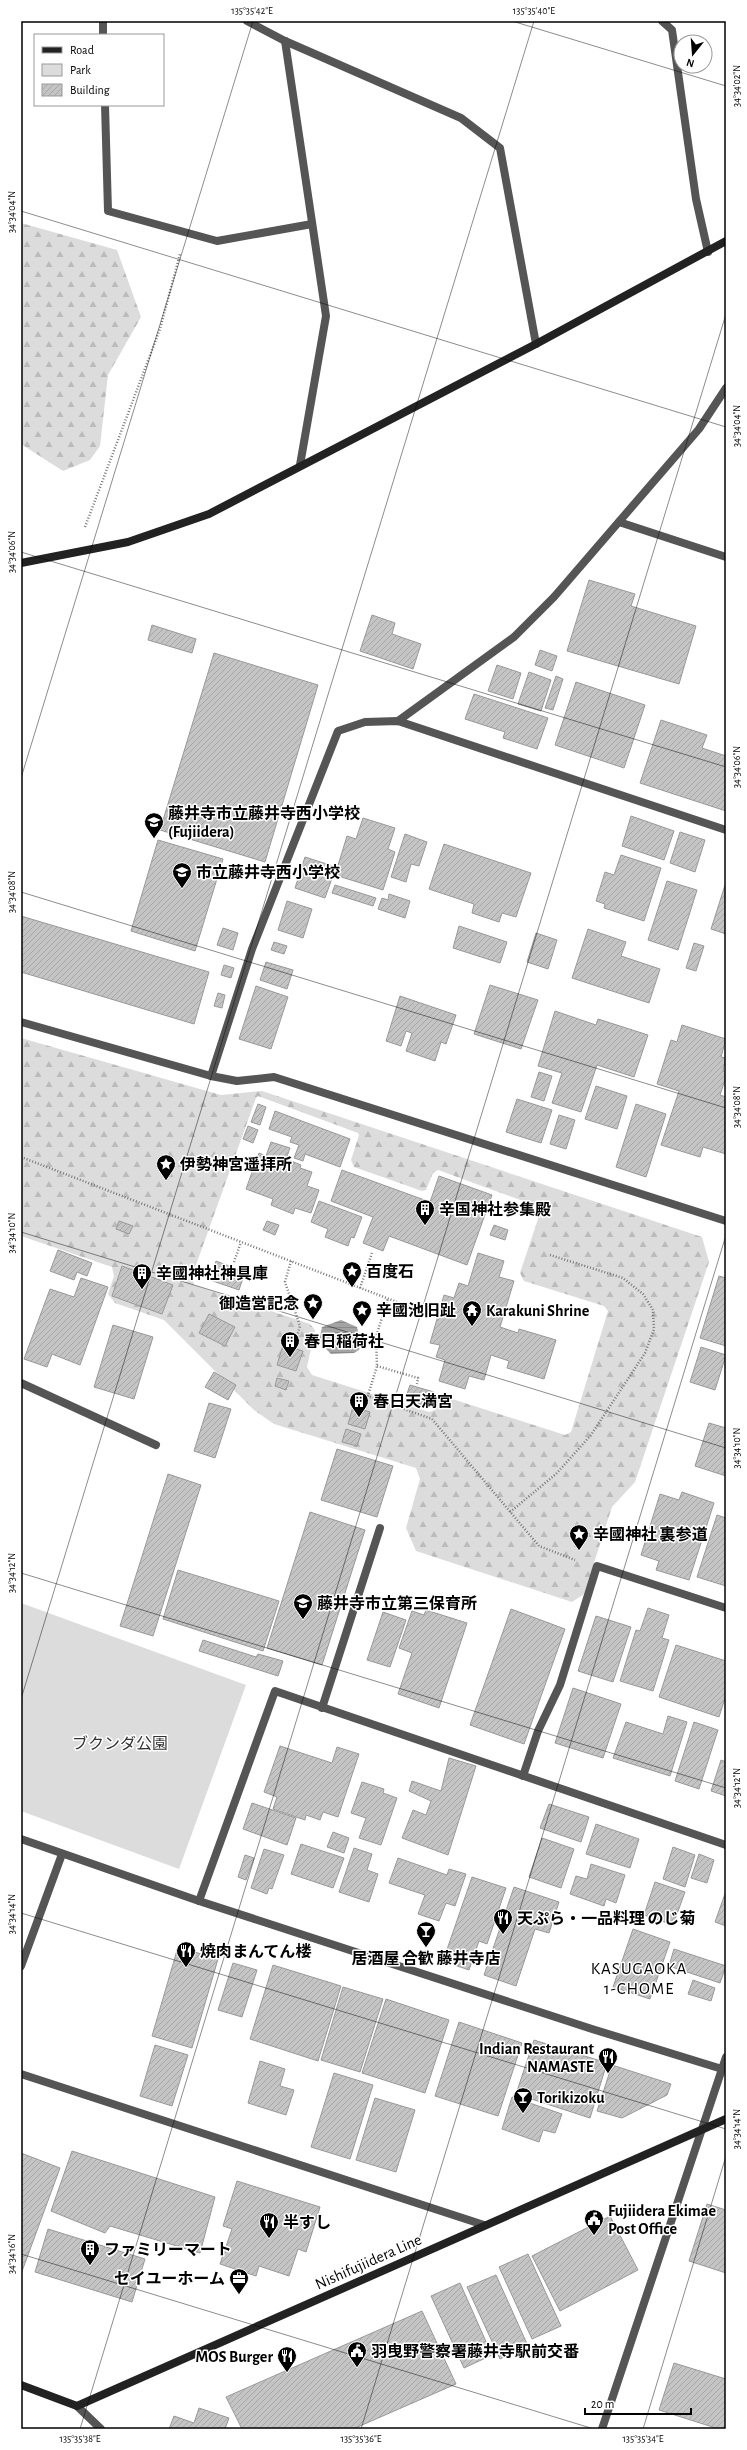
<svg xmlns="http://www.w3.org/2000/svg" width="747" height="2450" viewBox="0 0 747 2450" font-family="'Alegreya Sans','Noto Sans JP',sans-serif">
  <style>
    .forest { fill: url(#forest-firs); fill-rule: evenodd }
    .park { fill: #dcdcdc }
    .water { fill: url(#water-rules) }
    .building { fill: url(#building-hatch); stroke: #999 }
    .lines { fill: none; stroke-linecap: round; stroke-linejoin: round }
    .path { stroke: #777; stroke-width: 2.5; stroke-dasharray: 1 2; stroke-linecap: butt }
    .street { stroke: #555; stroke-width: 8 }
    .secondary { stroke: #222; stroke-width: 8 }
    .ticks { fill: none; stroke: #000; stroke-width: 1; stroke-opacity: 0.45 }
    .labels { text-anchor: middle; stroke-width: 3; stroke-linejoin: round; paint-order: stroke }
    .poi-label { font-size: 16px; font-weight: bold; fill: #000; stroke: #fff; text-anchor: start }
    .park-label { font-size: 16px; fill: #333; stroke: #fff }
    .street-label { font-size: 16px; fill: #000; stroke: #fff }
    .neighbourhood-label { font-size: 17px; letter-spacing: 1px; fill: #000; stroke: #fff }
    .neatline { fill: none; stroke: #000; stroke-width: 1.5 }
    .ticks-label { font-size: 10px; text-anchor: middle; fill: #000 }
  </style>
  <defs>
    <pattern id="forest-firs" width="22" height="20" patternUnits="userSpaceOnUse"><rect width="22" height="20" fill="#dcdcdc"/><path d="M5 1l3.5 6h-7zM16 11l3.5 6h-7z" fill="#bbb"/></pattern>
    <pattern id="water-rules" width="6" height="5" patternUnits="userSpaceOnUse"><rect width="6" height="5" fill="#a3a3a3"/><path d="M0 2.5h6" fill="none" stroke="#8b8b8b"/></pattern>
    <pattern id="building-hatch" width="6" height="6" patternUnits="userSpaceOnUse"><rect width="6" height="6" fill="#c4c4c4"/><path d="M-1 1l2-2M0 6l6-6M5 7l2-2" fill="none" stroke="#a7a7a7"/></pattern>
  </defs>
  <rect width="100%" height="100%" fill="#fff"/>
  <!-- forest -->
  <g class="forest">
    <polygon points="21,223 117,250 141,317 108,375 100,446 90,460 63,471 21,444"/>
    <path d="M21,1038l200,57 41,-4 440,146 7,25 -74,220 -23,25 -28,87 -12,8 -156,-51 -10,-23 14,-49 -4,-11 -142,-44 -20,-14 -90,-90 -49,-17 -7,-9 6,-18 -2,-9 -91,-31zM258,1096l100,37 1,2 -8,25 3,7 68,24 4,-1 7,-17 5,-3 99,36 3,7 -20,60 4,8 80,25 4,5 -37,121 -6,3 -119,-38 -8,2 -3,11 -6,2 -117,-37 -5,-8 8,-37 -5,-6 -116,-39 -2,-9 64,-178z"/>
  </g>
  <!-- park -->
  <polygon class="park" points="21,1603 246,1685 179,1869 21,1811"/>
  <!-- water -->
  <polygon class="water" points="341,1320 357,1327 361,1343 359,1350 354,1353 331,1354 319,1342 322,1327"/>
  <!-- building -->
  <g class="building">
    <polygon points="589,580 635,594 631,606 696,626 679,684 567,651"/>
    <polygon points="372,615 395,623 392,634 421,644 413,669 360,651"/>
    <polygon points="152,625 196,639 192,653 148,640"/>
    <polygon points="540,650 557,656 552,671 535,665"/>
    <polygon points="214,653 318,685 265,862 160,830"/>
    <polygon points="497,665 521,673 513,699 488,691"/>
    <polygon points="529,672 551,680 541,711 518,704"/>
    <polygon points="556,676 563,679 553,710 545,708"/>
    <polygon points="576,682 645,705 624,768 555,745"/>
    <polygon points="474,694 548,718 537,749 503,738 505,732 465,719"/>
    <polygon points="661,720 707,735 702,748 726,756 726,811 640,783"/>
    <polygon points="631,816 674,831 664,860 622,846"/>
    <polygon points="363,818 395,828 388,849 395,852 383,890 335,875 347,836 356,839"/>
    <polygon points="680,832 705,840 695,872 670,863"/>
    <polygon points="405,834 427,842 419,866 411,864 406,882 391,877"/>
    <polygon points="158,840 223,859 195,951 131,931"/>
    <polygon points="444,844 531,873 516,917 502,913 499,922 472,913 474,904 429,889"/>
    <polygon points="621,855 661,868 644,921 604,908 605,904 596,901 605,872 614,875"/>
    <polygon points="305,857 336,867 325,898 295,888"/>
    <polygon points="667,881 697,890 678,950 648,940"/>
    <polygon points="726,882 726,934 711,929"/>
    <polygon points="335,885 376,898 373,906 332,893"/>
    <polygon points="389,894 410,901 405,918 378,909 382,898 388,900"/>
    <polygon points="287,901 312,909 303,938 278,930"/>
    <polygon points="21,916 209,972 194,1024 21,972"/>
    <polygon points="459,926 507,942 500,963 453,948"/>
    <polygon points="223,928 238,933 233,950 217,945"/>
    <polygon points="588,929 626,942 621,956 660,969 649,1003 572,978"/>
    <polygon points="536,933 557,940 548,969 527,962"/>
    <polygon points="274,942 287,946 284,954 271,950"/>
    <polygon points="694,943 704,946 696,971 686,968"/>
    <polygon points="266,962 293,970 287,989 260,980"/>
    <polygon points="224,965 234,968 231,978 221,975"/>
    <polygon points="490,985 538,1000 521,1049 474,1034"/>
    <polygon points="256,986 288,997 271,1049 239,1039"/>
    <polygon points="218,993 225,995 222,1008 214,1006"/>
    <polygon points="400,996 456,1015 446,1044 441,1042 435,1061 406,1051 412,1033 406,1031 401,1046 386,1041"/>
    <polygon points="555,1011 596,1025 598,1019 648,1035 634,1077 597,1065 581,1112 552,1103 562,1073 538,1066"/>
    <polygon points="682,1025 726,1039 721,1057 726,1058 723,1071 726,1072 726,1077 720,1095 726,1097 726,1154 703,1147 700,1157 661,1145 679,1091 657,1084 671,1040 677,1042"/>
    <polygon points="539,1072 552,1076 544,1101 531,1097"/>
    <polygon points="596,1086 627,1096 617,1129 585,1119"/>
    <polygon points="517,1099 552,1110 541,1143 506,1132"/>
    <polygon points="258,1104 266,1107 260,1125 251,1122"/>
    <polygon points="636,1104 666,1114 646,1177 616,1167"/>
    <polygon points="275,1111 350,1139 340,1167 305,1154 303,1161 294,1158 299,1145 290,1142 292,1137 269,1129"/>
    <polygon points="559,1115 575,1120 566,1149 550,1144"/>
    <polygon points="248,1126 258,1130 253,1143 243,1139"/>
    <polygon points="271,1142 290,1148 286,1159 301,1165 300,1168 312,1172 307,1186 319,1190 311,1213 295,1208 293,1214 271,1205 273,1199 246,1189 259,1153 266,1156"/>
    <polygon points="342,1170 430,1202 439,1176 492,1195 467,1265 389,1236 383,1251 363,1243 373,1217 331,1201"/>
    <polygon points="319,1201 362,1217 354,1238 351,1237 348,1246 325,1237 328,1229 311,1222"/>
    <polygon points="119,1221 133,1226 129,1234 116,1229"/>
    <polygon points="267,1221 279,1225 275,1235 263,1230"/>
    <polygon points="494,1225 508,1230 505,1240 490,1235"/>
    <polygon points="58,1250 92,1263 87,1276 77,1272 74,1280 50,1271"/>
    <polygon points="478,1253 504,1261 499,1277 514,1281 500,1327 518,1333 519,1329 556,1340 544,1379 507,1368 509,1361 491,1355 484,1380 469,1376 465,1389 439,1381 445,1360 436,1357 440,1345 430,1343 444,1295 454,1298 459,1283 468,1286"/>
    <polygon points="216,1261 245,1272 239,1290 210,1280"/>
    <polygon points="122,1266 173,1285 162,1314 112,1296"/>
    <polygon points="719,1276 726,1278 726,1346 700,1338"/>
    <polygon points="81,1278 108,1287 80,1365 52,1354 47,1367 24,1359 50,1289 74,1297"/>
    <polygon points="209,1314 235,1327 225,1346 199,1333"/>
    <polygon points="113,1325 153,1337 134,1399 94,1387"/>
    <polygon points="283,1345 303,1351 296,1371 277,1365"/>
    <polygon points="701,1347 726,1355 715,1390 690,1382"/>
    <polygon points="214,1372 236,1385 228,1400 205,1387"/>
    <polygon points="277,1378 289,1381 286,1390 275,1386"/>
    <polygon points="410,1385 434,1392 430,1407 405,1400"/>
    <polygon points="209,1403 231,1409 215,1458 194,1451"/>
    <polygon points="353,1407 370,1412 365,1429 348,1424"/>
    <polygon points="709,1423 726,1428 726,1476 695,1466"/>
    <polygon points="346,1429 361,1434 357,1446 342,1442"/>
    <polygon points="337,1449 393,1466 377,1517 321,1500"/>
    <polygon points="168,1474 201,1485 153,1636 120,1626"/>
    <polygon points="682,1492 714,1503 689,1580 656,1570 659,1561 641,1555 660,1494 679,1500"/>
    <polygon points="310,1512 365,1530 322,1665 267,1648"/>
    <polygon points="717,1515 726,1518 726,1586 697,1577"/>
    <polygon points="178,1570 279,1601 263,1651 163,1619"/>
    <polygon points="648,1608 669,1615 662,1638 669,1640 653,1691 620,1681 636,1630 640,1631"/>
    <polygon points="511,1609 565,1629 524,1744 470,1725"/>
    <polygon points="426,1610 467,1623 439,1708 398,1694 412,1653 399,1648 412,1611 424,1615"/>
    <polygon points="383,1612 406,1620 390,1667 367,1660"/>
    <polygon points="596,1616 631,1627 613,1682 578,1671"/>
    <polygon points="203,1640 256,1657 258,1654 283,1661 278,1676 199,1651"/>
    <polygon points="676,1645 726,1661 726,1695 719,1717 659,1697"/>
    <polygon points="573,1688 621,1704 603,1758 555,1743"/>
    <polygon points="668,1716 687,1722 670,1776 613,1758 626,1722 663,1734"/>
    <polygon points="694,1722 718,1730 699,1789 675,1781"/>
    <polygon points="280,1746 332,1763 337,1747 359,1754 338,1817 323,1812 320,1820 306,1815 305,1820 273,1809 277,1797 264,1792"/>
    <polygon points="449,1758 476,1766 448,1855 402,1838 413,1810 426,1815 431,1801 409,1791 412,1781 441,1791"/>
    <polygon points="721,1760 726,1762 726,1796 711,1791"/>
    <polygon points="362,1782 384,1789 383,1793 397,1798 381,1845 359,1838 366,1818 351,1813"/>
    <polygon points="252,1803 296,1818 287,1845 243,1829"/>
    <polygon points="549,1804 589,1817 581,1842 540,1828"/>
    <polygon points="596,1824 639,1839 630,1868 586,1854"/>
    <polygon points="333,1832 349,1838 344,1853 327,1847"/>
    <polygon points="542,1838 574,1849 561,1888 529,1877"/>
    <polygon points="301,1844 344,1858 333,1888 291,1874"/>
    <polygon points="673,1847 695,1855 685,1887 663,1879"/>
    <polygon points="354,1848 372,1854 367,1870 378,1874 369,1902 339,1892"/>
    <polygon points="264,1849 284,1855 272,1889 269,1888 267,1894 251,1888"/>
    <polygon points="699,1854 714,1860 707,1883 691,1878"/>
    <polygon points="245,1855 254,1858 246,1880 238,1877"/>
    <polygon points="398,1858 447,1875 449,1869 466,1874 455,1906 446,1903 439,1921 418,1914 425,1895 389,1883"/>
    <polygon points="591,1864 625,1875 616,1903 606,1899 604,1906 570,1894 576,1876 587,1879"/>
    <polygon points="472,1877 506,1888 487,1944 479,1941 469,1970 443,1961"/>
    <polygon points="655,1882 685,1892 673,1925 644,1915"/>
    <polygon points="514,1887 559,1902 549,1933 535,1929 516,1986 484,1975"/>
    <polygon points="726,1891 726,1926 715,1922"/>
    <polygon points="633,1929 670,1942 650,1999 613,1987"/>
    <polygon points="178,1947 218,1959 192,2048 152,2036"/>
    <polygon points="674,1949 726,1966 720,1983 669,1966"/>
    <polygon points="233,1963 257,1970 242,2017 218,2010"/>
    <polygon points="273,1965 341,1986 318,2061 250,2039"/>
    <polygon points="693,1980 715,1988 711,2001 688,1994"/>
    <polygon points="343,1987 383,1999 360,2072 321,2060"/>
    <polygon points="386,1999 449,2020 425,2093 362,2073"/>
    <polygon points="459,2022 522,2043 498,2116 435,2096"/>
    <polygon points="534,2040 607,2063 590,2118 516,2094"/>
    <polygon points="155,2045 188,2055 172,2106 140,2096"/>
    <polygon points="260,2061 285,2069 280,2086 294,2090 286,2115 248,2103"/>
    <polygon points="612,2065 671,2084 667,2095 622,2118 597,2111"/>
    <polygon points="334,2073 373,2085 350,2159 311,2147"/>
    <polygon points="512,2097 562,2114 555,2133 543,2130 539,2142 502,2129"/>
    <polygon points="375,2098 415,2110 396,2172 356,2160"/>
    <polygon points="72,2151 215,2197 200,2253 110,2226 105,2233 51,2211"/>
    <polygon points="21,2153 60,2168 21,2274"/>
    <polygon points="237,2181 320,2207 306,2252 298,2249 289,2276 259,2266 256,2276 220,2264 232,2229 223,2226"/>
    <polygon points="707,2204 726,2210 726,2273 689,2261"/>
    <polygon points="610,2216 638,2270 560,2311 532,2256"/>
    <polygon points="48,2229 145,2259 132,2302 35,2272"/>
    <polygon points="528,2254 561,2326 532,2339 499,2267"/>
    <polygon points="496,2275 528,2346 500,2359 467,2287"/>
    <polygon points="460,2283 492,2355 464,2368 431,2296"/>
    <polygon points="422,2311 456,2384 353,2429 242,2429 226,2397"/>
    <polygon points="674,2363 726,2379 726,2429 719,2429 659,2410"/>
    <polygon points="199,2408 229,2418 225,2429 169,2429 174,2416 194,2423"/>
  </g>
  <g class="lines">
    <!-- path -->
    <g class="path">
      <polyline points="85,527 160,329 180,254"/>
      <polyline points="21,1157 428,1314"/>
      <polyline points="169,1175 172,1176"/>
      <polyline points="291,1261 285,1282 300,1326 296,1340"/>
      <polyline points="234,1262 241,1242"/>
      <polyline points="360,1288 372,1253"/>
      <polyline points="377,1366 418,1378 417,1384"/>
      <polyline points="367,1396 432,1419 539,1546 575,1560"/>
      <polyline points="365,1405 377,1366 376,1337 388,1298"/>
      <polyline points="510,1512 556,1474 591,1435 645,1353 654,1329 653,1310 643,1294 623,1278 550,1255"/>
    </g>
    <!-- street -->
    <g class="street">
      <polyline points="103,21 103,35"/>
      <polyline points="247,21 285,41 461,118 500,148 536,344"/>
      <polyline points="662,21 672,30 696,199 708,252"/>
      <polyline points="285,41 326,316 300,465"/>
      <polyline points="105,105 108,211 217,241 312,224"/>
      <polyline points="619,522 726,557"/>
      <polyline points="398,721 514,637 554,597 699,429 726,388"/>
      <polyline points="21,1022 211,1076 237,1081 274,1077 726,1221"/>
      <polyline points="211,1076 252,949 338,731 365,722 398,721 726,830"/>
      <polyline points="21,1383 156,1445"/>
      <polyline points="322,1708 380,1528"/>
      <polyline points="523,1776 538,1731 560,1685 597,1566 726,1608"/>
      <polyline points="21,1839 199,1901 592,2029 722,2069"/>
      <polyline points="199,1901 275,1691 726,1845"/>
      <polyline points="21,1966 62,1854"/>
      <polyline points="21,2074 484,2225"/>
      <polyline points="77,2406 101,2429"/>
      <polyline points="602,2429 726,2057"/>
    </g>
    <!-- secondary -->
    <g class="secondary">
      <polyline points="21,563 128,542 209,514 536,344 726,241"/>
      <polyline points="21,2385 77,2406 726,2119"/>
    </g>
  </g>
  <!-- ticks -->
  <path class="ticks" d="M512,21l214,65M21,211l705,216M21,552l705,215M21,778l232,-757M21,892l705,216M21,1232l705,216M21,1573l705,215M21,1699l513,-1678M21,1913l705,216M21,2254l573,175M80,2429l646,-2115M361,2429l365,-1194M643,2429l83,-273"/>
  <!-- icons -->
  <defs>
    <symbol id="school-pin" viewBox="-11 -11 22 30"><path d="M0 17L-7.5 6A9.5 9.5 0 1 1 7.5 6Z" fill="#000" stroke="#fff"/><path d="M0-5L7-2L0 1L-7-2ZM-4 1L0 2.5L4 1V4Q0 6-4 4Z" fill="#fff"/></symbol>
    <symbol id="sight-pin" viewBox="-11 -11 22 30"><path d="M0 17L-7.5 6A9.5 9.5 0 1 1 7.5 6Z" fill="#000" stroke="#fff"/><path d="M0-6L1.8-2.2L6-1.7L2.9 1.2L3.7 5.4L0 3.3L-3.7 5.4L-2.9 1.2L-6-1.7L-1.8-2.2Z" fill="#fff"/></symbol>
    <symbol id="building-pin" viewBox="-11 -11 22 30"><path d="M0 17L-7.5 6A9.5 9.5 0 1 1 7.5 6Z" fill="#000" stroke="#fff"/><path d="M-4-6H4V6H1V3H-1V6H-4ZM-2.5-4.3h1.7v1.8h-1.7ZM.8-4.3h1.7v1.8H.8ZM-2.5-1h1.7V.8h-1.7ZM.8-1h1.7V.8H.8Z" fill="#fff"/></symbol>
    <symbol id="temple-pin" viewBox="-11 -11 22 30"><path d="M0 17L-7.5 6A9.5 9.5 0 1 1 7.5 6Z" fill="#000" stroke="#fff"/><path d="M0-6L5-2H3V0L6.5 2.5H4V6H1.5V3h-3V6H-4V2.5H-6.5L-3 0V-2H-5Z" fill="#fff"/></symbol>
    <symbol id="restaurant-pin" viewBox="-11 -11 22 30"><path d="M0 17L-7.5 6A9.5 9.5 0 1 1 7.5 6Z" fill="#000" stroke="#fff"/><path d="M-5-6h1v4h1v-4h1v4h1v-4h1v5L-1.5 .5V6h-2V.5L-5-1ZM5-6V6H3V1.5H1.5Q1.5-4 5-6Z" fill="#fff"/></symbol>
    <symbol id="bar-pin" viewBox="-11 -11 22 30"><path d="M0 17L-7.5 6A9.5 9.5 0 1 1 7.5 6Z" fill="#000" stroke="#fff"/><path d="M-6-5H6L.8 .8V4.5H3.5V6h-7V4.5H-.8V.8Z" fill="#fff"/></symbol>
    <symbol id="civic-pin" viewBox="-11 -11 22 30"><path d="M0 17L-7.5 6A9.5 9.5 0 1 1 7.5 6Z" fill="#000" stroke="#fff"/><path d="M-.6-6.5H3V-4.5H.6V-3L4-1V1h2V6H-6V1h2V-1L-.6-3ZM-1.2 2.5V6h2.4V2.5Z" fill="#fff"/></symbol>
    <symbol id="office-pin" viewBox="-11 -11 22 30"><path d="M0 17L-7.5 6A9.5 9.5 0 1 1 7.5 6Z" fill="#000" stroke="#fff"/><path d="M-6-3h4V-5.5h4V-3h4V5H-6ZM-1-4.5V-3h2v-1.5ZM-6 0V1H6V0Z" fill="#fff"/></symbol>
  </defs>
  <g fill-rule="evenodd">
    <use href="#school-pin" x="143" y="811" width="22" height="30"/>
    <use href="#school-pin" x="171" y="861" width="22" height="30"/>
    <use href="#sight-pin" x="155" y="1153" width="22" height="30"/>
    <use href="#building-pin" x="414" y="1198" width="22" height="30"/>
    <use href="#sight-pin" x="341" y="1260" width="22" height="30"/>
    <use href="#building-pin" x="131" y="1262" width="22" height="30"/>
    <use href="#sight-pin" x="302" y="1292" width="22" height="30"/>
    <use href="#sight-pin" x="351" y="1299" width="22" height="30"/>
    <use href="#temple-pin" x="461" y="1299" width="22" height="30"/>
    <use href="#building-pin" x="279" y="1330" width="22" height="30"/>
    <use href="#building-pin" x="348" y="1390" width="22" height="30"/>
    <use href="#sight-pin" x="568" y="1523" width="22" height="30"/>
    <use href="#school-pin" x="292" y="1592" width="22" height="30"/>
    <use href="#restaurant-pin" x="492" y="1907" width="22" height="30"/>
    <use href="#bar-pin" x="415" y="1920" width="22" height="30"/>
    <use href="#restaurant-pin" x="175" y="1940" width="22" height="30"/>
    <use href="#restaurant-pin" x="597" y="2046" width="22" height="30"/>
    <use href="#bar-pin" x="512" y="2086" width="22" height="30"/>
    <use href="#civic-pin" x="583" y="2208" width="22" height="30"/>
    <use href="#restaurant-pin" x="258" y="2211" width="22" height="30"/>
    <use href="#building-pin" x="79" y="2238" width="22" height="30"/>
    <use href="#office-pin" x="228" y="2267" width="22" height="30"/>
    <use href="#civic-pin" x="346" y="2340" width="22" height="30"/>
    <use href="#restaurant-pin" x="276" y="2345" width="22" height="30"/>
  </g>
  <g class="labels">
    <!-- poi labels -->
    <g class="poi-label">
      <text x="168" y="819">藤井寺市立藤井寺西小学校<tspan x="168" dy="18">(Fujiidera)</tspan></text>
      <text x="196" y="878">市立藤井寺西小学校</text>
      <text x="180" y="1170">伊勢神宮遥拝所</text>
      <text x="439" y="1215">辛国神社参集殿</text>
      <text x="366" y="1277">百度石</text>
      <text x="156" y="1279">辛國神社神具庫</text>
      <text x="299" y="1309" text-anchor="end">御造営記念</text>
      <text x="376" y="1316">辛國池旧趾</text>
      <text x="486" y="1316">Karakuni Shrine</text>
      <text x="304" y="1347">春日稲荷社</text>
      <text x="373" y="1407">春日天満宮</text>
      <text x="593" y="1540">辛國神社 裏参道</text>
      <text x="317" y="1609">藤井寺市立第三保育所</text>
      <text x="517" y="1924">天ぷら・一品料理 のじ菊</text>
      <text x="200" y="1957">焼肉まんてん楼</text>
      <text x="426" y="1964" text-anchor="middle">居酒屋 合歓 藤井寺店</text>
      <text x="594" y="2054" text-anchor="end">Indian Restaurant<tspan x="594" dy="18">NAMASTE</tspan></text>
      <text x="537" y="2103">Torikizoku</text>
      <text x="608" y="2216">Fujiidera Ekimae<tspan x="608" dy="18">Post Office</tspan></text>
      <text x="283" y="2228">半すし</text>
      <text x="104" y="2255">ファミリーマート</text>
      <text x="225" y="2284" text-anchor="end">セイユーホーム</text>
      <text x="371" y="2357">羽曳野警察署藤井寺駅前交番</text>
      <text x="273" y="2362" text-anchor="end">MOS Burger</text>
    </g>
    <!-- park labels -->
    <g class="park-label">
      <text x="120" y="1749">ブクンダ公園</text>
    </g>
    <!-- street labels -->
    <g class="street-label">
      <text transform="translate(368 2261) rotate(-24)" y="6">Nishifujiidera Line</text>
    </g>
    <!-- neighbourhood labels -->
    <g class="neighbourhood-label">
      <text x="639" y="1974">KASUGAOKA<tspan x="639" dy="20">1-CHOME</tspan></text>
    </g>
  </g>
  <!-- border -->
  <rect width="747" height="2450" fill="none" stroke="#ffffff" stroke-width="44"/>
  <!-- legend -->
  <rect x="34" y="34" width="130" height="72" fill="#ffffff" stroke="#999999"/>
  <rect x="42" y="47" width="20" height="6" fill="#222222" stroke="#999999"/>
  <text x="70" y="54" font-size="12" fill="#000000">Road</text>
  <rect x="42" y="64" width="20" height="12" fill="#dcdcdc" stroke="#999999"/>
  <text x="70" y="74" font-size="12" fill="#000000">Park</text>
  <rect x="42" y="84" width="20" height="12" fill="url(#building-hatch)" stroke="#999999"/>
  <text x="70" y="94" font-size="12" fill="#000000">Building</text>
  <!-- north arrow -->
  <g transform="translate(693 54) rotate(197)"><circle r="19" fill="#ffffff" stroke="#999999"/>
  <path d="M0-3L7 15L0 10L-7 15Z" fill="#000000"/>
  <text y="-6" font-size="11" font-weight="bold" text-anchor="middle" fill="#000000">N</text>
  </g>
  <!-- scale -->
  <path d="M585 2408v6h106v-6" fill="none" stroke="#000000" stroke-width="2"/>
  <text x="591" y="2408" font-size="12" fill="#000000" stroke="#ffffff" stroke-width="3" paint-order="stroke">20 m</text>
  <rect x="22" y="22" width="703" height="2406" class="neatline"/>
  <g class="ticks-label">
    <text x="252" y="14">135°35'42"E</text>
    <text x="534" y="14">135°35'40"E</text>
    <text transform="translate(736 86) rotate(-90)" y="4">34°34'02"N</text>
    <text transform="translate(11 212) rotate(-90)" y="4">34°34'04"N</text>
    <text transform="translate(736 426) rotate(-90)" y="4">34°34'04"N</text>
    <text transform="translate(11 552) rotate(-90)" y="4">34°34'06"N</text>
    <text transform="translate(736 767) rotate(-90)" y="4">34°34'06"N</text>
    <text transform="translate(11 892) rotate(-90)" y="4">34°34'08"N</text>
    <text transform="translate(736 1107) rotate(-90)" y="4">34°34'08"N</text>
    <text transform="translate(11 1233) rotate(-90)" y="4">34°34'10"N</text>
    <text transform="translate(736 1448) rotate(-90)" y="4">34°34'10"N</text>
    <text transform="translate(11 1573) rotate(-90)" y="4">34°34'12"N</text>
    <text transform="translate(736 1788) rotate(-90)" y="4">34°34'12"N</text>
    <text transform="translate(11 1914) rotate(-90)" y="4">34°34'14"N</text>
    <text transform="translate(736 2129) rotate(-90)" y="4">34°34'14"N</text>
    <text transform="translate(11 2254) rotate(-90)" y="4">34°34'16"N</text>
    <text x="80" y="2442">135°35'38"E</text>
    <text x="361" y="2442">135°35'36"E</text>
    <text x="643" y="2442">135°35'34"E</text>
  </g>
</svg>
